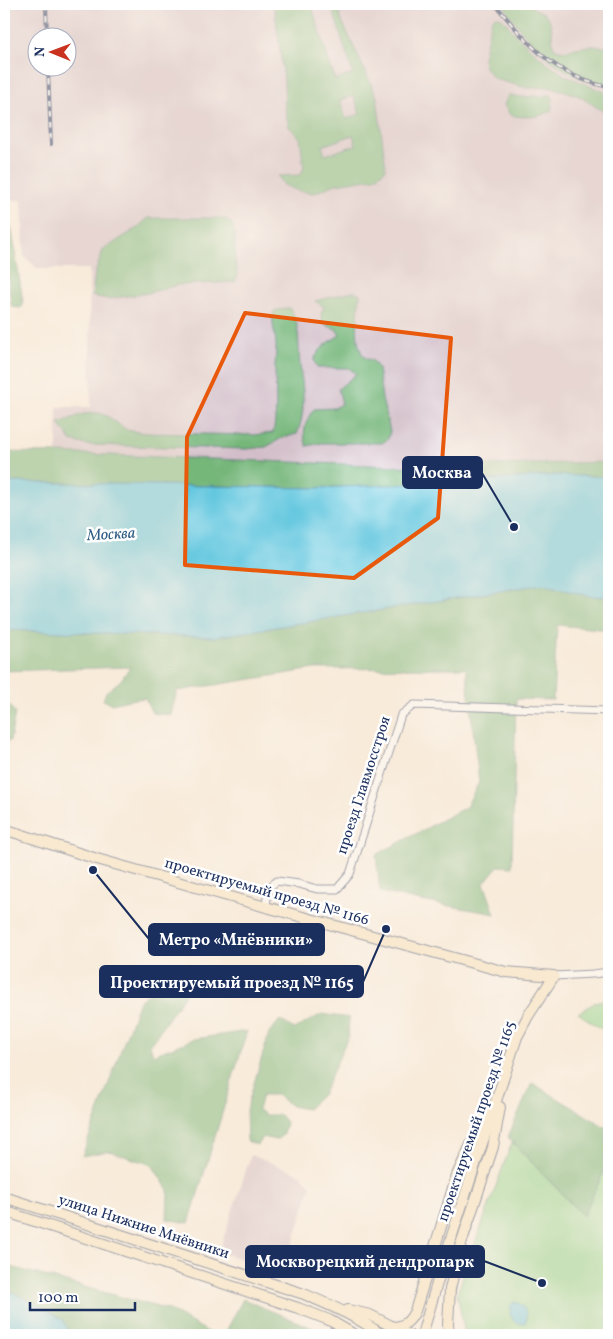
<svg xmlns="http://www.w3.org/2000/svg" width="613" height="1339" viewBox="0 0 613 1339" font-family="Vollkorn,serif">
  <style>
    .industrial { fill: #d2bdc8; fill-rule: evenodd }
    .green { fill: #90d58e; stroke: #568276 }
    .forest { fill: #74b679; stroke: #48726c; fill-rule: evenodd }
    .water { fill: #60c6de; stroke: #3e7a9e }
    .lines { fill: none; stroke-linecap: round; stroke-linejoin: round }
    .street-casing { stroke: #3c4b71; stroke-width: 9 }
    .secondary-casing { stroke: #3c4b71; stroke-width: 12 }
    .street { stroke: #fff; stroke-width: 7 }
    .secondary { stroke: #f9e7c3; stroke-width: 10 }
    .rail-casing { stroke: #1b2f5e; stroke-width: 4 }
    .rail { stroke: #fff; stroke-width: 2; stroke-dasharray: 5.5; stroke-linecap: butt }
    .marked { fill: none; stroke: #e8590c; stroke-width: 4; stroke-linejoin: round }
    .labels { text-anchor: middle; stroke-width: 5; stroke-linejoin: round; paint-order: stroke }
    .street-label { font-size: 15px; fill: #1b2f5e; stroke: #fff }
    .water-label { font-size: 16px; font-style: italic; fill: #305c84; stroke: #fff }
    .leader { fill: none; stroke: #1b2f5e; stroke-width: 2 }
    .callout-dot { fill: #1b2f5e; stroke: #fff; stroke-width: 2 }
    .callout { fill: #1b2f5e; stroke: #1b2f5e; stroke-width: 2 }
    .callout-label { font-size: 16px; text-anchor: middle; font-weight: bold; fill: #fff }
  </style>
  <rect width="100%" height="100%" fill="#fff"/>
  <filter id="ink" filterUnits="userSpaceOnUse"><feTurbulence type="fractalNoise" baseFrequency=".02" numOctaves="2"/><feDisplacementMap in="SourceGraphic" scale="10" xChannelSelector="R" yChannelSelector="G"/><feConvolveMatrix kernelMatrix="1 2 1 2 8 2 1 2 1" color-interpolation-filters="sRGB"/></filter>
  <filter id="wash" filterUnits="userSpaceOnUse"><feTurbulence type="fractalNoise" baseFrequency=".0096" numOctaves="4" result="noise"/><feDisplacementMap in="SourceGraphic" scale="20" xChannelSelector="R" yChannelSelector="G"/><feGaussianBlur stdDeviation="1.12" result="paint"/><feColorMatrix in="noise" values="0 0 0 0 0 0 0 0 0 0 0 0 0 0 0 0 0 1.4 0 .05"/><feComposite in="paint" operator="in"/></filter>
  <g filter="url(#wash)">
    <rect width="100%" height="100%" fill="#f8ebda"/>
    <!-- industrial -->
    <g class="industrial">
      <path d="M4,4h605v458l-190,5 -362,-14v-46h34l-2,-138h-51l-14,-13 -2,-56h-18zM38,38h30v30h-30z"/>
      <polygon points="251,1155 300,1174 311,1185 284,1273 219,1252"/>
    </g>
    <!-- green -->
    <g class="green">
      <polygon points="609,998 609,1034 578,1013 596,1002"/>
      <polygon points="512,1142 583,1216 609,1160 609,1335 465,1335 457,1293"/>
    </g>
    <!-- forest -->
    <g class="forest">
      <path d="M274,4h37l24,76 18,-6 -22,-70h6l4,15 36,78 9,72 -11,9 -39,6 -22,9 -16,-2 -14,-6 -6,-9 22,-1 4,-7 -4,-30 -11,-11 -4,-18 -1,-29zM354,96l6,18 -14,5 -6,-19zM353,135l3,10 -31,10 -3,-9z"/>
      <path d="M503,4h26c7,8 11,5 17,11 8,8 5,22 8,33 13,6 16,0 28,-1 8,-2 17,0 25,0l2,2v34c-11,2 -15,0 -26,-4 -33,-13 -62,-44 -80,-75z"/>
      <polygon points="495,16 502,18 517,36 540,57 564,75 607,93 609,95 609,115 579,96 565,91 549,87 527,88 494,79 484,66 483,58 491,21"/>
      <path d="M508,95l14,2 29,-2 2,4 -2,12c-11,7 -29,7 -41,4l-6,-10z"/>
      <polygon points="4,215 10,224 12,231 23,302 23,306 20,308 13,307 11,304 4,242"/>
      <polygon points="148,218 219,218 226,219 233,225 235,233 235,260 238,275 235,282 178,285 148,293 108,299 92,296 95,273 103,250 137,228"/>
      <path d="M354,291l6,3c-1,16 -8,53 6,64 1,1 5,2 7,3l5,7 4,31 8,32 -2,8 -6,4h-61l-14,3c-6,-13 -1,-27 7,-37l21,-1 7,-5 -4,-14 18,-15 -7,-6h-32l-3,-8c5,-12 15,-18 26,-25l-4,-6 -8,-3 -6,-5 -1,-7 3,-7 -9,-6z"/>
      <path d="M286,308h3c12,12 9,41 11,57 1,13 4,25 3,38 0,11 -2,21 -6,31l-15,4 -16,9 -20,2 -160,-4 -15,-4 -12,-18 24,-9 16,-1 8,3 20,14 19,3 108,2 19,-2c5,-22 2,-45 2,-67 0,-5 1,-11 1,-16 1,-13 -6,-27 -2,-39z"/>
      <polygon points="4,452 57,453 419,467 609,462 609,477 557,475 466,482 316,488 4,482"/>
      <polygon points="543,584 588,596 609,597 609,630 557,625 553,700 516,699 512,867 498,866 484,883 495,914 421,901 380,892 376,855 466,807 479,782 466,668 315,669 177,691 171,715 152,713 145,698 129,700 112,704 103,700 106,692 121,680 130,667 4,671 4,630 214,637"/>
      <polygon points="4,699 5,699 15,713 10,741 4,740"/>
      <polygon points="158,986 186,993 150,1045 153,1055 194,1039 247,1031 189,1223 167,1219 168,1190 152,1165 109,1151 82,1156 139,1001"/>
      <polygon points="322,1014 349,1018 348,1037 323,1094 307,1109 291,1106 277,1095 262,1095 258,1110 265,1115 280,1115 286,1122 283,1135 276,1140 263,1137 257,1145 247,1141 246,1110 269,1033 280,1020 294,1029"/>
      <polygon points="532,1083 607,1128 609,1160 583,1216 508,1137"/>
      <polygon points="4,1265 169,1310 214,1335 75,1335 69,1334 64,1321 44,1308 4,1288"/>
      <polygon points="243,1299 329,1335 224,1335"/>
    </g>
    <!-- water -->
    <g class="water">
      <polygon points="557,475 609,477 609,597 588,596 543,584 214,637 4,630 4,482 316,488 466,482"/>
      <polygon points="4,1288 44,1308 64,1321 69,1334 75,1335 4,1335"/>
      <path d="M514,1302c10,2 16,11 11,21 -9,1 -11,-1 -15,-9l1,-5 -1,-3z"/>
    </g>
  </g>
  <g filter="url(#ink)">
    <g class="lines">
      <defs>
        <g id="street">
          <polyline points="266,907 268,888 277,881 299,884 317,889 337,889 350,874 401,715 414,705 609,711"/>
          <polyline points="554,976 593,974 609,972"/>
        </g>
        <g id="secondary">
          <polyline points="4,829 97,859 266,907 506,972 554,976 528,1016 517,1037 442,1266 422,1335"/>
          <path d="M4,1197l300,97c28,12 54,23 78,41"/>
          <polyline points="4,1211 298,1308 329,1320 355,1335"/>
          <polyline points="348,1310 370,1315 409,1335"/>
          <path d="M393,1327c12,-1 17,-6 22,-16l42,-136 32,-69"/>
          <polyline points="449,1335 448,1324 450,1289 460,1247 493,1147 500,1107"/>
        </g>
      </defs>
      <!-- street casing -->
      <use href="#street" class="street-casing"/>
      <!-- secondary casing -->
      <use href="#secondary" class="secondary-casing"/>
      <!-- street -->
      <use href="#street" class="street"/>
      <!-- secondary -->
      <use href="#secondary" class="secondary"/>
      <defs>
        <g id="rail">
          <polyline points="46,4 47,38"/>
          <path d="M495,4c32,40 61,73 114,83"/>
          <polyline points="48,68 51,144"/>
        </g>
      </defs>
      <!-- rail casing -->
      <use href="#rail" class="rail-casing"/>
      <!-- rail -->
      <use href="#rail" class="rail"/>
    </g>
  </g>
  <!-- marked area -->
  <path d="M0 0H613V1339H0ZM245,313l206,25 -13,180 -84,60 -169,-13 2,-128z" fill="#f8ebda" fill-opacity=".55" fill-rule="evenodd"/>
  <path class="marked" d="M245,313l206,25 -13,180 -84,60 -169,-13 2,-128z"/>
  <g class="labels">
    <!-- street labels -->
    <g class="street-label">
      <text transform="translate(363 785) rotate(-72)" y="5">проезд Главмосстроя</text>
      <text transform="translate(267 891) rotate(16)" y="5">проектируемый проезд № 1166</text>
      <text transform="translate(476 1121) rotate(-71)" y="5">проектируемый проезд № 1165</text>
      <text transform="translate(144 1226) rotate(18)" y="5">улица Нижние Мнёвники</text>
    </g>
    <!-- water labels -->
    <g class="water-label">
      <text transform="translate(111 533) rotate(-3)" y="6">Москва</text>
    </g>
  </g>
  <!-- callouts -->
  <path class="leader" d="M514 527L482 473M93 870L149 939M386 929L363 982M542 1283L484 1261"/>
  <g class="callout-dot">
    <circle cx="514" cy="527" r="5"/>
    <circle cx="93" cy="870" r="5"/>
    <circle cx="386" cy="929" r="5"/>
    <circle cx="542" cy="1283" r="5"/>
  </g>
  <g class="callout">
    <rect x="403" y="457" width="79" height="31" rx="5"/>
    <rect x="149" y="924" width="175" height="31" rx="5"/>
    <rect x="100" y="966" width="263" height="31" rx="5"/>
    <rect x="246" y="1246" width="238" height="31" rx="5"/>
  </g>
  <g class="callout-label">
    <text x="442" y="478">Москва</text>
    <text x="236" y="945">Метро «Мнёвники»</text>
    <text x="232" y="988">Проектируемый проезд № 1165</text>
    <text x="365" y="1267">Москворецкий дендропарк</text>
  </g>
  <!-- margin -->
  <rect width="613" height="1339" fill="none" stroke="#fff" stroke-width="20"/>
  <!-- north arrow -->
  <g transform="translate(52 52) rotate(271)"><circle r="24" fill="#ffffff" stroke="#a4acbf"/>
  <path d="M0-4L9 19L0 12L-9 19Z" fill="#c8321e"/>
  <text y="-8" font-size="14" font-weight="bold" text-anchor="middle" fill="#1b2f5e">N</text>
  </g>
  <!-- scale -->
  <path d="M30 1302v8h105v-8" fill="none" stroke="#1b2f5e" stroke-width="2.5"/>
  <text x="38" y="1302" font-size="15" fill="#1b2f5e" stroke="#ffffff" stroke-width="4" paint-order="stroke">100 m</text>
</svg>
